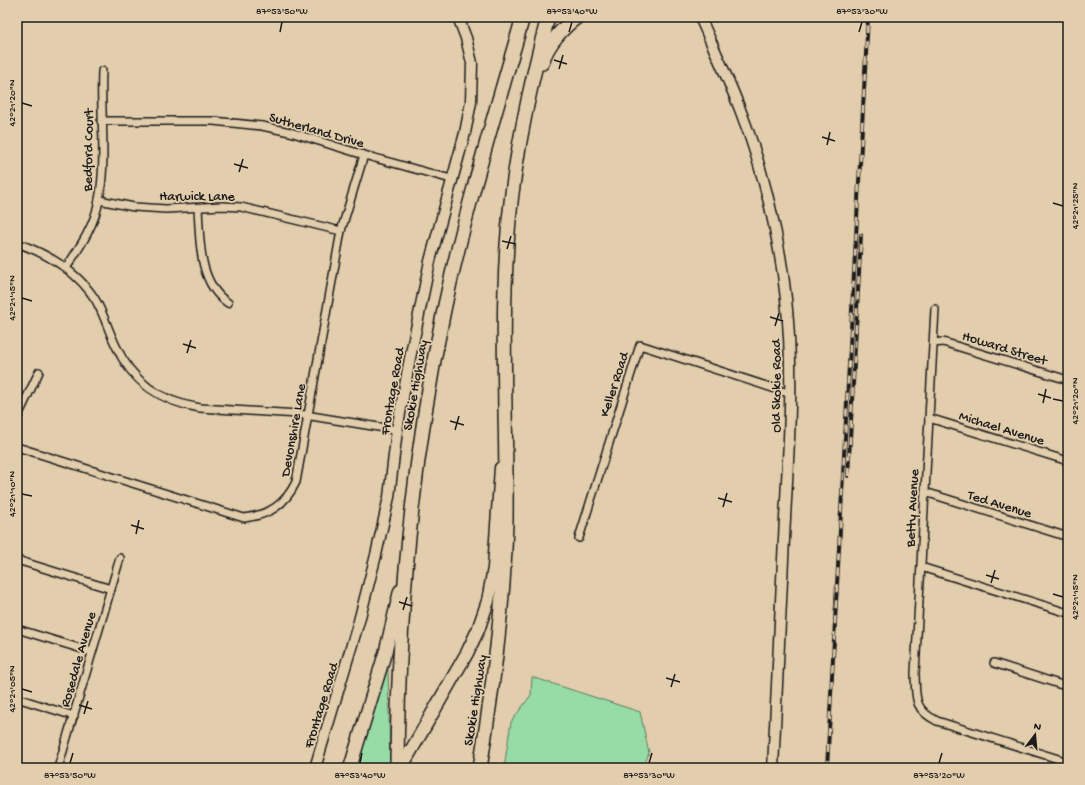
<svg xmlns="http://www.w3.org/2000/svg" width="1085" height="785" viewBox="0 0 1085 785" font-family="'Gochi Hand',sans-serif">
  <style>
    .green { fill: #97dba7; stroke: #5a7c62 }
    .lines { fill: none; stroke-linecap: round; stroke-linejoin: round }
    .street-casing { stroke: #1c1c1c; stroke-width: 10 }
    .secondary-casing { stroke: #1c1c1c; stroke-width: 13 }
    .primary-casing { stroke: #1c1c1c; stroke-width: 15 }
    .highway-casing { stroke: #1c1c1c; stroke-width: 16 }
    .street { stroke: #e2cdac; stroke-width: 7 }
    .secondary { stroke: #e2cdac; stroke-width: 10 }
    .primary { stroke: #e2cdac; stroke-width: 12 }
    .highway { stroke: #e2cdac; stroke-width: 13 }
    .rail-casing { stroke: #1c1c1c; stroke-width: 4 }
    .rail { stroke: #e2cdac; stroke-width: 2.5; stroke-dasharray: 8; stroke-linecap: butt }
    .ticks { fill: none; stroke: #1c1c1c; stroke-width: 1.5 }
    .labels { text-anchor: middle; stroke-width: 3.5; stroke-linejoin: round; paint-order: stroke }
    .street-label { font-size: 14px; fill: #1c1c1c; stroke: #e2cdac }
    .neatline { fill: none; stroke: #1c1c1c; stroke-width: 1.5 }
    .ticks-label { font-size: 10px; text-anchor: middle; fill: #1c1c1c }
  </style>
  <rect width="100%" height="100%" fill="#e2cdac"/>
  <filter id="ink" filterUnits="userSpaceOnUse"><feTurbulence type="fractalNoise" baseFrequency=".025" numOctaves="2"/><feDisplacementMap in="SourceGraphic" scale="8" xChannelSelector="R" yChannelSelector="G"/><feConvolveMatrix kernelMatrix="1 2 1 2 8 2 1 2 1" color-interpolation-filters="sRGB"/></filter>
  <g filter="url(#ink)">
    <!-- green -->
    <g class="green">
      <polygon points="388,666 390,768 355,768 382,677"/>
      <polygon points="532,677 640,712 649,753 643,768 504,768 511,722 531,695"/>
    </g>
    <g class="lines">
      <defs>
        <g id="street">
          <polyline points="101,121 213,121 262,126 290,132 364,155 451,179"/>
          <polyline points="99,200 134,207 166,209 222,206 241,207 341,231"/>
          <path d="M198,208c2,32 0,75 30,95"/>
          <path d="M17,243c31,11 60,28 78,56 9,15 13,31 21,47 16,36 46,56 84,62l99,6 98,16"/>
          <path d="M66,268c14,-21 29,-43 33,-68 8,-42 1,-86 3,-129"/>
          <path d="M935,309l-20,364c1,24 -2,36 22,48l131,41"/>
          <polyline points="934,343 943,342 1068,380"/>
          <polyline points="17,418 39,372"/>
          <polyline points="929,418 1068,461"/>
          <path d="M17,447l227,71c25,-3 41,-13 52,-36l45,-251 23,-76"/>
          <polyline points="925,492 1068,537"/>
          <polyline points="579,538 640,345 791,394"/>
          <polyline points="17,560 111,589"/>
          <polyline points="921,567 1068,613"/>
          <polyline points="17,629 92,652"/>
          <polyline points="994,663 1068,687"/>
          <polyline points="17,698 74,716"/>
          <polyline points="58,768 120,558"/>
        </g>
        <g id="secondary">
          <path d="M700,17c14,32 29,63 41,95 22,56 39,128 45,187 8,73 3,146 -1,219 -4,83 -8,167 -12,250"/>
          <polyline points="315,768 359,621 376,555 389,497 397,430 410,358 430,261 465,133 471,102 472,63 466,38 458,17"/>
        </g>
        <g id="primary">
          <polyline points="350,768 386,650 400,591"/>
          <polyline points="401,768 467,653 478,630 488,601 494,568 501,468"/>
        </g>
        <g id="highway">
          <path d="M542,63c5,-18 20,-35 35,-46"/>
          <path d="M397,768c1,-154 15,-307 47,-458 21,-99 51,-196 79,-293"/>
          <path d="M480,768c13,-82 24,-162 26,-246 1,-92 -5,-185 1,-277 5,-78 21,-153 41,-228"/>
        </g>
      </defs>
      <!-- street casing -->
      <use href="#street" class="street-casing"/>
      <!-- secondary casing -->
      <use href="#secondary" class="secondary-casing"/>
      <!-- primary casing -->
      <use href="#primary" class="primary-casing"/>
      <!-- highway casing -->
      <use href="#highway" class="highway-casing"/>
      <!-- street -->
      <use href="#street" class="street"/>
      <!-- secondary -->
      <use href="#secondary" class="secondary"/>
      <!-- primary -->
      <use href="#primary" class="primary"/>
      <!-- highway -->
      <use href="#highway" class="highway"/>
      <defs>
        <g id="rail">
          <polyline points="848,476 861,235"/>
          <polyline points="827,768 868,17"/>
        </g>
      </defs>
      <!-- rail casing -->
      <use href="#rail" class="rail-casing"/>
      <!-- rail -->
      <use href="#rail" class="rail"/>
    </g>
  </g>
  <!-- ticks -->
  <path class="ticks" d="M280,32l2,-10M569,32l3,-10M859,32l3,-10M554,60l13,4M559,69l4,-14M22,103l10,3M822,137l13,4M827,145l3,-13M234,164l14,4M239,172l4,-13M1053,203l10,3M502,241l14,3M507,249l4,-13M22,298l10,3M770,317l13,4M775,326l4,-13M183,344l13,4M187,353l4,-13M1038,394l13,4M1053,399l10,2M1043,403l3,-14M450,421l14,4M455,430l4,-14M22,494l10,2M718,498l14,4M723,507l4,-14M131,525l13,4M136,534l3,-14M986,575l13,4M991,583l4,-13M1053,594l10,3M399,602l13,4M403,610l4,-13M666,678l14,4M671,687l4,-13M22,689l10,3M79,705l13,4M84,714l4,-13M70,763l3,-10M360,763l2,-10M649,763l3,-10M939,763l3,-10"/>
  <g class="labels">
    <!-- street labels -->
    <g class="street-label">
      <text transform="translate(317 129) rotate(16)" y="5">Sutherland Drive</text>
      <text transform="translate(87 150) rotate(-89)" y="5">Bedford Court</text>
      <text x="197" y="200">Harwick Lane</text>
      <text transform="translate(1005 347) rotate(17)" y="5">Howard Street</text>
      <text transform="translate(613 384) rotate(-72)" y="5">Keller Road</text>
      <text transform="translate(414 385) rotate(-80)" y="5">Skokie Highway</text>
      <text transform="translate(775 386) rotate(-90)" y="5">Old Skokie Road</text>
      <text transform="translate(391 391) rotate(-80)" y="5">Frontage Road</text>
      <text transform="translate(1002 427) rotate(17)" y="5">Michael Avenue</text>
      <text transform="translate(292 430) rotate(-80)" y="5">Devonshire Lane</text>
      <text transform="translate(1000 503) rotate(17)" y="5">Ted Avenue</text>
      <text transform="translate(911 508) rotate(-87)" y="5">Betty Avenue</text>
      <text transform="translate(77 659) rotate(-74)" y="5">Rosedale Avenue</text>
      <text transform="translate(474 700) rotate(-81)" y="5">Skokie Highway</text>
      <text transform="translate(320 705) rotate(-73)" y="5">Frontage Road</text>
    </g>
  </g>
  <!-- margin -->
  <rect width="1085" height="785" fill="none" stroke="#e2cdac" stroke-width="44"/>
  <!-- north arrow -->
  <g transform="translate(1035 735) rotate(16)" stroke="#e2cdac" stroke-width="3" paint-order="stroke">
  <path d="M0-3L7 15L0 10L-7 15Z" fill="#1c1c1c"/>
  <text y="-6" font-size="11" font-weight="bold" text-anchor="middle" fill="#1c1c1c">N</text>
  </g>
  <rect x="22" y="22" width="1041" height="741" class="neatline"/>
  <g class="ticks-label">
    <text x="282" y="14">87°53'50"W</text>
    <text x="572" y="14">87°53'40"W</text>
    <text x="862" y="14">87°53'30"W</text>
    <text transform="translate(11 103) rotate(-90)" y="4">42°21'20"N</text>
    <text transform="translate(1074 206) rotate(-90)" y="4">42°21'25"N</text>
    <text transform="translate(11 298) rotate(-90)" y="4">42°21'15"N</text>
    <text transform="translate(1074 401) rotate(-90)" y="4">42°21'20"N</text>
    <text transform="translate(11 494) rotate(-90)" y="4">42°21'10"N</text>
    <text transform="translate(1074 597) rotate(-90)" y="4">42°21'15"N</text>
    <text transform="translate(11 689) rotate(-90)" y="4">42°21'05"N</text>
    <text x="70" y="778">87°53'50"W</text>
    <text x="360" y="778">87°53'40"W</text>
    <text x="649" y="778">87°53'30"W</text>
    <text x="939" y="778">87°53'20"W</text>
  </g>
</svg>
